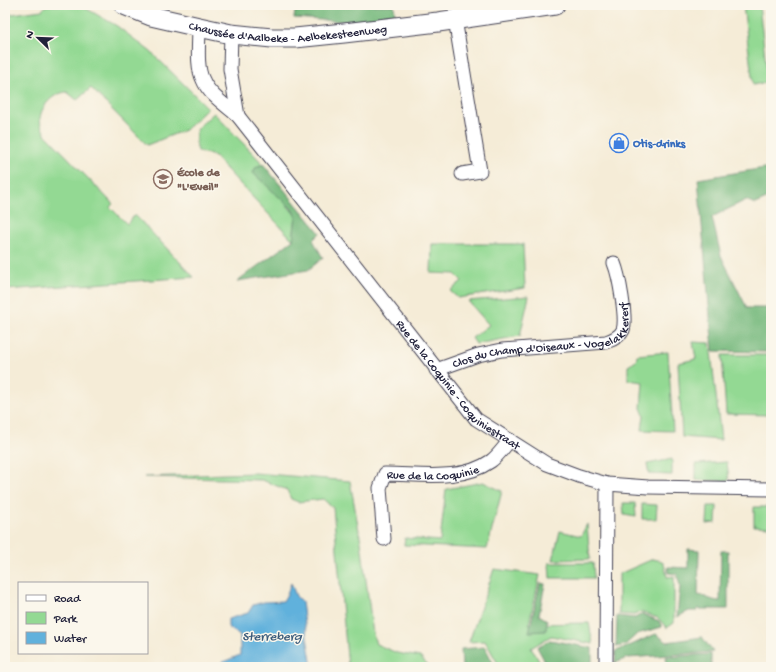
<svg xmlns="http://www.w3.org/2000/svg" width="776" height="672" viewBox="0 0 776 672" font-family="'Gochi Hand',sans-serif">
  <style>
    .green { fill: #93d993; stroke: #5a7e67 }
    .forest { fill: #76b97d; stroke: #4c6e5c }
    .water { fill: #61b1dc; stroke: #426a8c }
    .lines { fill: none; stroke-linecap: round; stroke-linejoin: round }
    .street-casing { stroke: #424052; stroke-width: 15 }
    .secondary-casing { stroke: #424052; stroke-width: 21 }
    .street { stroke: #fff; stroke-width: 13 }
    .secondary { stroke: #fff; stroke-width: 19 }
    .labels { text-anchor: middle; stroke-width: 3; stroke-linejoin: round; paint-order: stroke }
    .street-label { font-size: 12px; fill: #22223b; stroke: #fbf7ec }
    .shop-label { font-size: 12px; font-weight: bold; fill: #366cbe; stroke: #fbf7ec; text-anchor: start }
    .education-label { font-size: 12px; font-weight: bold; fill: #785e54; stroke: #fbf7ec; text-anchor: start }
    .water-label { font-size: 13px; font-style: italic; fill: #3b5b7b; stroke: #fbf7ec }
  </style>
  <rect width="100%" height="100%" fill="#fbf7ec"/>
  <filter id="ink" filterUnits="userSpaceOnUse"><feTurbulence type="fractalNoise" baseFrequency=".025" numOctaves="2"/><feDisplacementMap in="SourceGraphic" scale="8" xChannelSelector="R" yChannelSelector="G"/><feConvolveMatrix kernelMatrix="1 2 1 2 8 2 1 2 1" color-interpolation-filters="sRGB"/></filter>
  <filter id="wash" filterUnits="userSpaceOnUse"><feTurbulence type="fractalNoise" baseFrequency=".012" numOctaves="4" result="noise"/><feDisplacementMap in="SourceGraphic" scale="16" xChannelSelector="R" yChannelSelector="G"/><feGaussianBlur stdDeviation="0.9" result="paint"/><feColorMatrix in="noise" values="0 0 0 0 0 0 0 0 0 0 0 0 0 0 0 0 0 1.4 0 .05"/><feComposite in="paint" operator="in"/></filter>
  <g filter="url(#wash)">
    <rect width="100%" height="100%" fill="#f5ecd7"/>
    <!-- green -->
    <g class="green">
      <path d="M47,5h33l37,21 34,26 57,56 -23,22 -38,15 -56,-57 -14,12 -10,-8c-14,1 -26,14 -27,27 0,6 3,10 5,15l68,70 -3,3 17,17 8,-9 59,62 -189,13v-275l37,-5z"/>
      <polygon points="743,5 759,5 768,82 753,85"/>
      <path d="M214,113l49,51 -7,3 40,49 -3,24 -80,-85 -9,-2 -6,-2c-7,-21 1,-25 16,-38z"/>
      <polygon points="432,244 523,244 525,288 458,298 450,291 462,281 455,274 431,273"/>
      <polygon points="529,296 520,336 476,344 472,338 489,325 468,301"/>
      <polygon points="693,342 710,343 721,440 682,437 678,363 696,359"/>
      <polygon points="668,352 673,431 642,430 644,415 641,408 643,382 628,380 628,366 636,361 637,355"/>
      <polygon points="722,355 771,355 771,415 726,414"/>
      <polygon points="672,459 672,475 649,474 647,464"/>
      <polygon points="727,462 729,481 696,480 696,464"/>
      <polygon points="255,473 350,481 361,542 373,634 376,644 397,653 420,657 429,667 348,667 333,508 323,499 298,502 291,499 287,490 262,480 144,477"/>
      <polygon points="483,482 502,491 487,549 404,545 405,538 440,541 446,489"/>
      <polygon points="623,503 635,503 636,517 624,515"/>
      <polygon points="642,504 657,505 656,519 642,519"/>
      <polygon points="708,506 717,506 716,523 707,524"/>
      <polygon points="754,507 771,507 771,542 770,527 754,526"/>
      <polygon points="587,524 590,559 553,560 560,531 581,536"/>
      <polygon points="653,559 662,561 665,567 667,577 674,576 674,623 667,628 658,618 641,612 634,615 619,614 619,574"/>
      <polygon points="549,563 593,563 594,578 550,578"/>
      <polygon points="494,569 540,575 529,624 589,623 593,644 551,636 531,648 543,667 500,667 485,641 469,642"/>
    </g>
    <!-- forest -->
    <g class="forest">
      <polygon points="296,5 394,5 395,14 348,22 294,18"/>
      <polygon points="263,164 320,233 313,240 323,258 308,270 237,281 293,240 296,216 291,208 253,173 256,167"/>
      <polygon points="771,167 771,197 755,204 746,200 712,217 721,256 747,308 771,308 771,352 713,351 698,179"/>
      <path d="M688,549l11,1 -1,45c8,1 13,6 22,6l1,-50h7v58h-31v2h-8l-12,6 3,-31 -3,-12 -9,-1v-6l20,1z"/>
      <polygon points="540,583 545,584 539,615 547,620 546,631 529,632"/>
      <polygon points="642,614 659,621 662,627 637,634 625,645 616,647 617,616 635,618"/>
      <path d="M656,634l11,8 35,-5 11,15 -86,6 -12,5 1,-12c14,-4 26,-12 40,-17z"/>
      <polygon points="550,640 592,648 592,667 548,667 537,647"/>
      <polygon points="485,647 495,667 462,667 461,649"/>
      <polygon points="711,654 711,667 668,667 666,657"/>
    </g>
    <!-- water -->
    <polygon class="water" points="291,583 296,596 302,602 305,625 312,667 211,667 240,655 240,635 228,627 228,619 248,613 253,605 264,602 283,601 287,594"/>
  </g>
  <g filter="url(#ink)">
    <g class="lines">
      <defs>
        <g id="street">
          <polyline points="455,19 480,171 462,174"/>
          <path id="s1" d="M199,27c0,16 -3,40 4,53 6,15 24,26 35,36l238,303 71,45 32,12 28,8 41,3 123,2"/>
          <polyline points="231,34 230,69 238,116"/>
          <path id="s2" d="M436,370l42,-15 24,-5 104,-8c6,-2 14,-5 17,-12 4,-12 -4,-55 -9,-67"/>
          <path id="s3" d="M384,539l-4,-51 5,-14c35,0 76,8 106,-13 7,-5 13,-14 19,-21"/>
          <polyline points="606,667 607,484"/>
        </g>
        <g id="secondary">
          <path id="s4" d="M124,5l27,11 48,11 32,7 41,4h23l49,-5 94,-11 117,-17"/>
        </g>
      </defs>
      <!-- street casing -->
      <use href="#street" class="street-casing"/>
      <!-- secondary casing -->
      <use href="#secondary" class="secondary-casing"/>
      <!-- street -->
      <use href="#street" class="street"/>
      <!-- secondary -->
      <use href="#secondary" class="secondary"/>
    </g>
  </g>
  <!-- icons -->
  <defs>
    <symbol id="shop-ring" viewBox="-11 -11 22 22"><circle r="9.5" fill="#fbf7ec" stroke="#3f7fe0" stroke-width="1.5"/><path d="M-5-2.5h2.3a2.7 3.5 0 0 1 5.4 0H5L5.5 6h-11ZM-1.5-2.5h3a1.5 2.3 0 0 0-3 0Z" fill="#3f7fe0"/></symbol>
    <symbol id="school-ring" viewBox="-11 -11 22 22"><circle r="9.5" fill="#fbf7ec" stroke="#8d6e63" stroke-width="1.5"/><path d="M0-5L7-2L0 1L-7-2ZM-4 1L0 2.5L4 1V4Q0 6-4 4Z" fill="#8d6e63"/></symbol>
  </defs>
  <g fill-rule="evenodd">
    <use href="#shop-ring" x="608" y="132" width="22" height="22"/>
    <use href="#school-ring" x="152" y="168" width="22" height="22"/>
  </g>
  <g class="labels">
    <!-- street labels -->
    <g class="street-label">
      <text dy="4" stroke="none"><textPath href="#s4" startOffset="168">Chaussée d'Aalbeke - Aelbekesteenweg</textPath></text>
      <text dy="4" stroke="none"><textPath href="#s2" startOffset="120">Clos du Champ d'Oiseaux - Vogelakkererf</textPath></text>
      <text dy="4" stroke="none"><textPath href="#s1" startOffset="453">Rue de la Coquinie - Coquiniestraat</textPath></text>
      <text dy="4" stroke="none"><textPath href="#s3" startOffset="114">Rue de la Coquinie</textPath></text>
    </g>
    <!-- shop labels -->
    <g class="shop-label">
      <text x="633" y="147">Otis-drinks</text>
    </g>
    <!-- education labels -->
    <g class="education-label">
      <text x="177" y="176">École de<tspan x="177" dy="14">"L'Eveil"</tspan></text>
    </g>
    <!-- water labels -->
    <g class="water-label">
      <text x="272" y="640">Sterreberg</text>
    </g>
  </g>
  <!-- margin -->
  <rect width="776" height="672" fill="none" stroke="#fbf7ec" stroke-width="20"/>
  <!-- legend -->
  <rect x="18" y="582" width="130" height="72" fill="#fbf7ec" stroke="#a4a2a5"/>
  <rect x="26" y="595" width="20" height="6" fill="#ffffff" stroke="#a4a2a5"/>
  <text x="54" y="602" font-size="12" fill="#22223b">Road</text>
  <rect x="26" y="612" width="20" height="12" fill="#93d993" stroke="#a4a2a5"/>
  <text x="54" y="622" font-size="12" fill="#22223b">Park</text>
  <rect x="26" y="632" width="20" height="12" fill="#61b1dc" stroke="#a4a2a5"/>
  <text x="54" y="642" font-size="12" fill="#22223b">Water</text>
  <!-- north arrow -->
  <g transform="translate(38 38) rotate(293)" stroke="#fbf7ec" stroke-width="3" paint-order="stroke">
  <path d="M0-3L7 15L0 10L-7 15Z" fill="#22223b"/>
  <text y="-6" font-size="11" font-weight="bold" text-anchor="middle" fill="#22223b">N</text>
  </g>
</svg>
